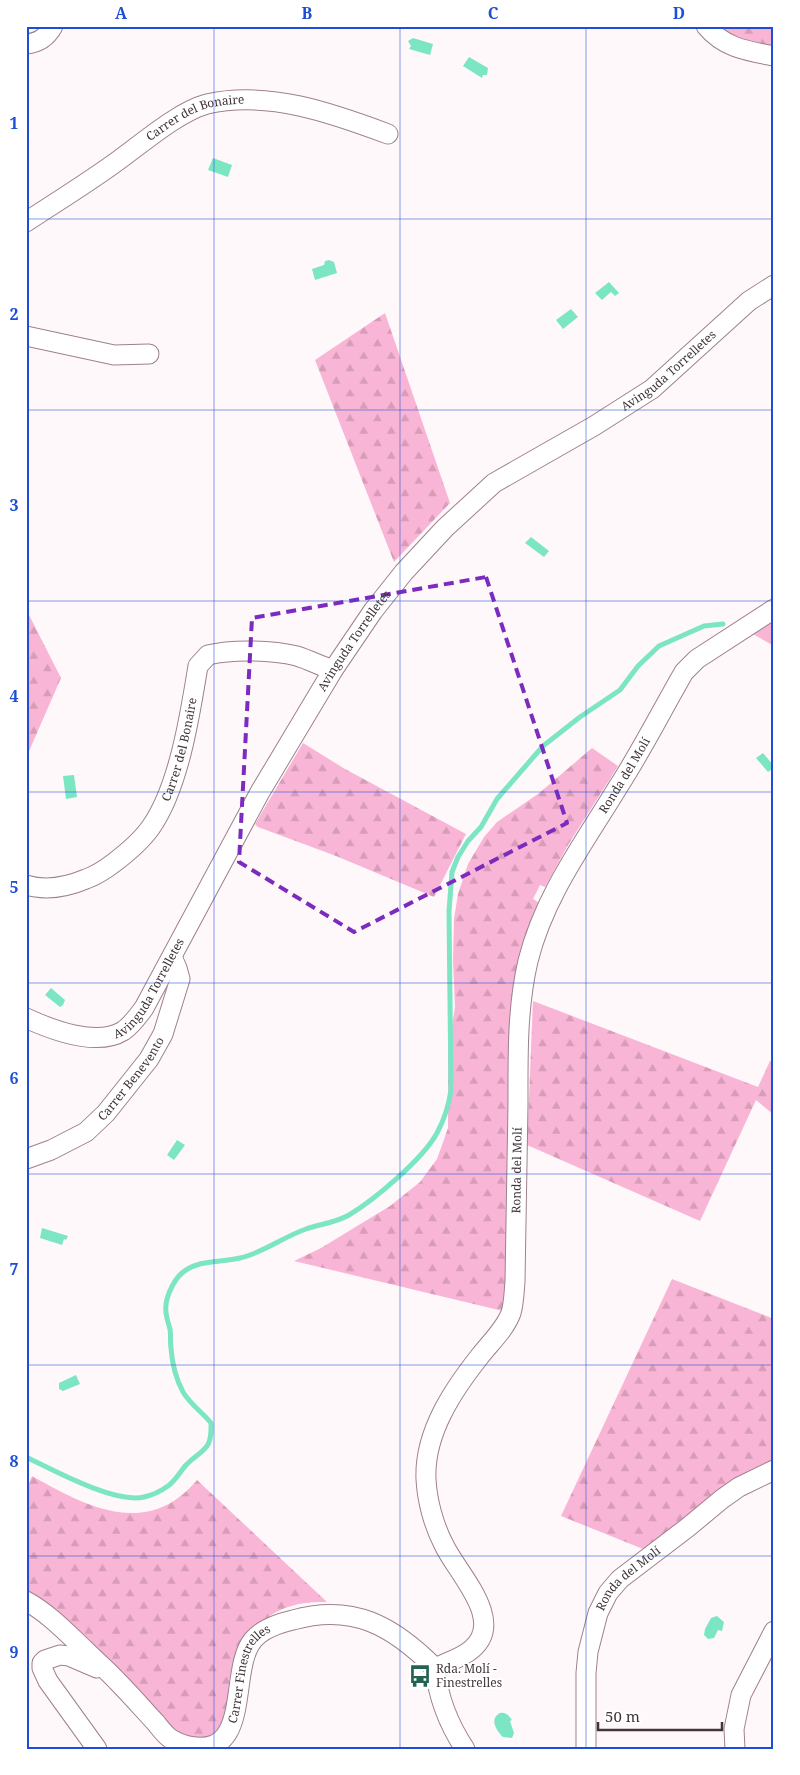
<svg xmlns="http://www.w3.org/2000/svg" width="800" height="1775" viewBox="0 0 800 1775" font-family="'Noto Serif',serif">
  <style>
    .forest { fill: url(#forest-firs) }
    .water { fill: #7be5c4 }
    .lines { fill: none; stroke-linecap: round; stroke-linejoin: round }
    .stream { stroke: #7be5c4; stroke-width: 5 }
    .street-casing { stroke: #9e808e; stroke-width: 21 }
    .street { stroke: #fff; stroke-width: 19 }
    .marked { fill: none; stroke: #7b2cbf; stroke-width: 4; stroke-dasharray: 10 6; stroke-linejoin: round }
    .grid { fill: none; stroke: #1d4ed8; stroke-width: 1; stroke-opacity: 0.55 }
    .labels { text-anchor: middle; stroke-width: 4; stroke-linejoin: round; paint-order: stroke }
    .street-label { font-size: 12px; fill: #41353a; stroke: #fff }
    .poi-label { font-size: 12px; fill: #41353a; stroke: #fff; text-anchor: start }
    .neatline { fill: none; stroke: #1d4ed8; stroke-width: 2 }
    .grid-label { font-size: 16px; text-anchor: middle; font-weight: bold; fill: #1d4ed8 }
  </style>
  <defs>
    <pattern id="forest-firs" width="22" height="20" patternUnits="userSpaceOnUse" patternTransform="scale(1.25)"><rect width="22" height="20" fill="#f9b5d6"/><path d="M5 1l3.5 6h-7zM16 11l3.5 6h-7z" fill="#d79cb8"/></pattern>
  </defs>
  <rect width="100%" height="100%" fill="#fff8fb"/>
  <!-- forest -->
  <g class="forest">
    <path d="M719,26h55v20c-21,-4 -38,-7 -55,-20z"/>
    <polygon points="385,313 450,503 394,562 315,360"/>
    <polygon points="26,609 61,678 26,758"/>
    <polygon points="774,619 774,646 751,633"/>
    <polygon points="303,743 345,769 466,834 434,897 336,856 258,827 255,824"/>
    <polygon points="592,748 618,766 568,845 545,887 540,885 533,899 538,902 525,936 517,972 506,1244 505,1290 503,1311 294,1261 321,1248 390,1206 420,1182 437,1159 448,1128 448,1051 455,1007 453,960 454,919 458,894 468,864 484,837 497,822 538,794"/>
    <polygon points="533,1001 758,1087 770,1061 774,1061 774,1115 756,1100 700,1221 527,1145"/>
    <polygon points="672,1279 774,1319 774,1463 648,1551 561,1516"/>
    <path d="M32,1476c55,31 116,63 165,4l130,122c-34,-1 -58,8 -80,36 -8,10 -14,21 -16,34 -4,16 -2,34 -7,49 -10,25 -38,18 -55,5l-143,-134v-101z"/>
  </g>
  <!-- water -->
  <g class="water">
    <polygon points="413,38 433,44 430,55 409,49 411,46 408,41"/>
    <polygon points="469,57 488,68 487,75 483,75 482,78 463,66"/>
    <polygon points="213,158 232,165 228,177 208,170"/>
    <polygon points="329,260 334,262 337,273 315,280 312,269 324,265 325,261"/>
    <polygon points="609,282 619,293 615,296 611,292 602,300 595,293"/>
    <polygon points="571,309 578,317 563,329 556,320"/>
    <polygon points="531,537 549,551 544,557 525,543"/>
    <polygon points="763,753 774,766 774,772 771,770 768,772 756,758"/>
    <polygon points="74,775 77,797 66,799 63,776"/>
    <polygon points="51,988 65,1000 63,1005 60,1007 45,995"/>
    <polygon points="177,1140 185,1145 174,1160 167,1155"/>
    <polygon points="42,1228 68,1236 66,1240 64,1239 62,1245 40,1238"/>
    <polygon points="76,1375 80,1384 63,1391 59,1389 59,1383"/>
    <polygon points="717,1616 724,1622 722,1631 718,1630 714,1638 708,1639 704,1635 705,1629 711,1618"/>
    <path d="M500,1713c5,-1 9,2 12,7l-2,1 4,12 -2,5 -9,-1c-7,-7 -14,-18 -3,-24z"/>
  </g>
  <g class="lines">
    <!-- stream -->
    <path class="stream" d="M26,1457c27,13 89,47 118,40 9,-2 17,-6 24,-11 7,-5 12,-14 18,-21 17,-17 26,-13 25,-42 -9,-11 -21,-19 -28,-31 -7,-13 -11,-30 -12,-44 -1,-6 0,-13 -1,-19 -3,-10 -6,-19 -3,-30 2,-8 8,-20 15,-26 16,-14 38,-10 58,-15 23,-5 43,-21 66,-29 14,-5 29,-6 43,-14 25,-15 74,-56 88,-82 7,-13 12,-29 14,-43l-2,-179 3,-39 6,-15 10,-16 13,-14 16,-28 46,-53 37,-29 40,-27 18,-24 21,-20 45,-20 19,-2"/>
    <defs>
      <g id="street">
        <path d="M706,26c18,22 42,25 68,30"/>
        <path d="M26,44c13,-1 21,-7 27,-18"/>
        <path id="s1" d="M26,222c29,-19 58,-37 86,-57 26,-18 65,-53 95,-61 60,-14 125,9 181,30"/>
        <polyline points="26,336 114,355 149,354"/>
        <path id="s2" d="M26,885c20,6 41,2 60,-6 11,-4 20,-10 29,-17 13,-10 27,-22 36,-35 28,-40 39,-112 47,-161l10,-11c25,-6 64,-5 89,1 12,4 24,10 36,14"/>
        <path id="s3" d="M26,1018c26,12 71,29 97,13 9,-6 15,-15 21,-23l116,-216 73,-122 40,-59 31,-39 41,-44 49,-45 100,-57 58,-37 97,-88 25,-16"/>
        <path id="s4" d="M26,1159l25,-9 35,-18 20,-19 43,-54 14,-25 17,-55 -3,-11 -5,-11"/>
        <path id="s5" d="M26,1601c22,12 40,31 58,48 11,11 23,21 33,32 13,13 26,28 39,42 4,5 9,12 15,16 5,3 12,6 18,7 64,13 39,-76 64,-106 9,-11 27,-17 40,-20 60,-17 100,6 142,48"/>
        <polyline points="97,1668 69,1656 60,1655 45,1660 42,1663 42,1668 48,1681 97,1749"/>
        <path id="s6" d="M435,1668c12,-6 27,-10 37,-19 34,-29 -15,-76 -28,-104 -10,-19 -17,-44 -18,-66 -2,-46 27,-89 54,-123 11,-14 25,-27 31,-43 3,-10 3,-21 4,-31 1,-59 2,-118 3,-178 0,-47 -1,-96 10,-143 16,-65 56,-118 90,-174 24,-37 44,-77 66,-115l13,-13 77,-50"/>
        <path d="M435,1668c3,28 14,57 30,81"/>
        <path id="s7" d="M586,1749v-76l2,-21 10,-39 10,-20 12,-14 67,-51 35,-29 17,-12 35,-17"/>
        <polyline points="735,1749 734,1729 741,1695 774,1631"/>
      </g>
    </defs>
    <!-- street casing -->
    <use href="#street" class="street-casing"/>
    <!-- street -->
    <use href="#street" class="street"/>
  </g>
  <!-- marked area -->
  <path class="marked" d="M486,577l81,246 -213,109 -115,-70 13,-244z"/>
  <!-- grid -->
  <path class="grid" d="M214,26v1723M400,26v1723M586,26v1723M26,219h748M26,410h748M26,601h748M26,792h748M26,983h748M26,1174h748M26,1365h748M26,1556h748"/>
  <!-- icons -->
  <defs>
    <symbol id="bus-bare" viewBox="-9 -9 18 18"><path d="M-5-6H5V4H4V6H2V4H-2V6H-4V4H-5ZM-3.5-4V0h7V-4ZM-3.5 1.2v1.5H-2V1.2ZM2 1.2v1.5H3.5V1.2Z" fill="#236351" stroke="#fff" stroke-width="2.5" paint-order="stroke"/></symbol>
  </defs>
  <g fill-rule="evenodd">
    <use href="#bus-bare" x="404" y="1660" width="32" height="32"/>
  </g>
  <g class="labels">
    <!-- street labels -->
    <g class="street-label">
      <text dy="4" stroke="none"><textPath href="#s1" startOffset="201">Carrer del Bonaire</textPath></text>
      <text dy="4" stroke="none"><textPath href="#s3" startOffset="976">Avinguda Torrelletes</textPath></text>
      <text dy="4" stroke="none"><textPath href="#s3" startOffset="556">Avinguda Torrelletes</textPath></text>
      <text dy="4" stroke="none"><textPath href="#s2" startOffset="229">Carrer del Bonaire</textPath></text>
      <text dy="4" stroke="none"><textPath href="#s6" startOffset="982">Ronda del Molí</textPath></text>
      <text dy="4" stroke="none"><textPath href="#s3" startOffset="151">Avinguda Torrelletes</textPath></text>
      <text dy="4" stroke="none"><textPath href="#s4" startOffset="136">Carrer Benevento</textPath></text>
      <text dy="4" stroke="none"><textPath href="#s6" startOffset="562">Ronda del Molí</textPath></text>
      <text dy="4" stroke="none"><textPath href="#s7" startOffset="184">Ronda del Molí</textPath></text>
      <text dy="4" stroke="none"><textPath href="#s5" startOffset="328">Carrer Finestrelles</textPath></text>
    </g>
    <!-- poi labels -->
    <g class="poi-label">
      <text x="436" y="1673">Rda. Molí -<tspan x="436" dy="14">Finestrelles</tspan></text>
    </g>
  </g>
  <!-- border -->
  <rect width="800" height="1775" fill="none" stroke="#ffffff" stroke-width="55"/>
  <!-- scale -->
  <path d="M598 1722v8h124v-8" fill="none" stroke="#41353a" stroke-width="2.5"/>
  <text x="605" y="1722" font-size="15" fill="#41353a" stroke="#ffffff" stroke-width="4" paint-order="stroke">50 m</text>
  <rect x="28" y="28" width="744" height="1720" class="neatline"/>
  <g class="grid-label">
    <text x="121" y="19">A</text>
    <text x="307" y="19">B</text>
    <text x="493" y="19">C</text>
    <text x="679" y="19">D</text>
    <text x="14" y="129">1</text>
    <text x="14" y="320">2</text>
    <text x="14" y="511">3</text>
    <text x="14" y="702">4</text>
    <text x="14" y="893">5</text>
    <text x="14" y="1084">6</text>
    <text x="14" y="1275">7</text>
    <text x="14" y="1467">8</text>
    <text x="14" y="1658">9</text>
  </g>
</svg>
